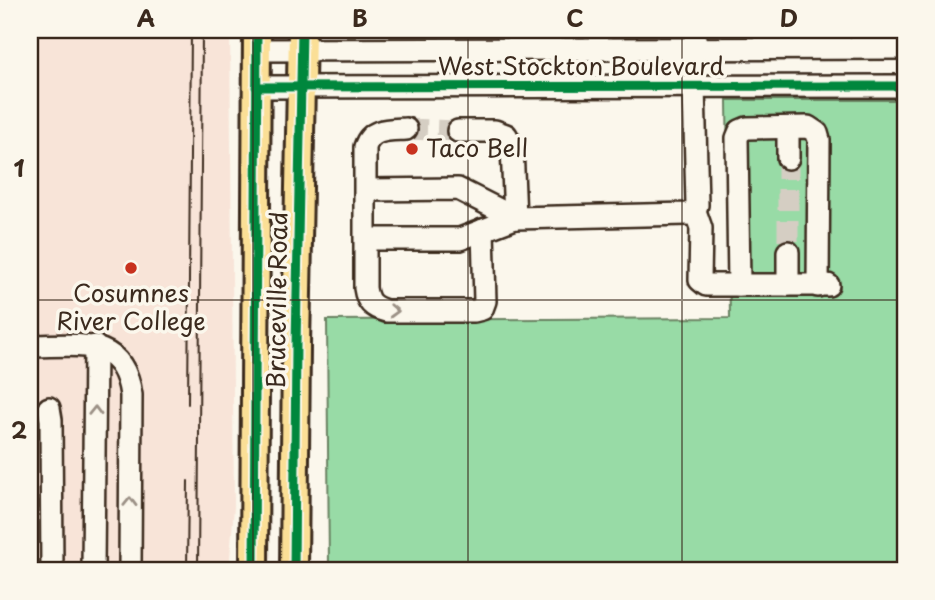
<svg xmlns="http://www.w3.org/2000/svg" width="935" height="600" viewBox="0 0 935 600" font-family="'Playpen Sans',sans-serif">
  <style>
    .built { fill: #f8e4d8 }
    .green { fill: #98dba6; stroke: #6a8262; stroke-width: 2 }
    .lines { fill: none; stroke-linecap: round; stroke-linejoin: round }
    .minor-tunnel { stroke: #d5cec3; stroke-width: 21; stroke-dasharray: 21 10; stroke-linecap: butt }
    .minor-casing { stroke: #3b2a1e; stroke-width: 26 }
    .major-casing { stroke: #3b2a1e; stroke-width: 32 }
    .minor { stroke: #fbf7ec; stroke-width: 21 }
    .major { stroke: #fbdf96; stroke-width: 26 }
    .tram { stroke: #3b2a1e; stroke-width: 2 }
    .cycleway-casing { stroke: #fbf7ec; stroke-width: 13 }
    .cycleway { stroke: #00873e; stroke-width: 9 }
    .oneway { stroke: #9b9085 }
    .grid { fill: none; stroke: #3b2a1e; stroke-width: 2; stroke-opacity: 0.55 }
    .poi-dot { fill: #c8321e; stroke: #fbf7ec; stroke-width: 2.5 }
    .labels { text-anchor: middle; stroke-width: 7; stroke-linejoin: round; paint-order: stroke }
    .street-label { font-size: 24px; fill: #3b2a1e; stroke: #fbf7ec }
    .poi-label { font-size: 24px; fill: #3b2a1e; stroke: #fbf7ec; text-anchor: start }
    .neatline { fill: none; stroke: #3b2a1e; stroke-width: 2.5 }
    .grid-label { font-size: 23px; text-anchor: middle; font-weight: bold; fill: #3b2a1e }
  </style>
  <rect width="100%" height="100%" fill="#fbf7ec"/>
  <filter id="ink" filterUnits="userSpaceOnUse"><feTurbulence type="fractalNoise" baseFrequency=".0143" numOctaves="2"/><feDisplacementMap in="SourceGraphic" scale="14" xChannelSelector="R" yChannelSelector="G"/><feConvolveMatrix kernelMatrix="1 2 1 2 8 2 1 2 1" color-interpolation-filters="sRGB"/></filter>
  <g filter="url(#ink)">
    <!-- built -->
    <g class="built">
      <polygon points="30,30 230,30 234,507 229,570 30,570"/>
      <polygon points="339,30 905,30 905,41 512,43 478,32"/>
    </g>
    <!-- green -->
    <polygon class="green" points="727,100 905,100 905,570 329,570 327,320 730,318"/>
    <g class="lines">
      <!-- minor-tunnel -->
      <g class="minor-tunnel">
        <polyline points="406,129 458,131"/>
        <polyline points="788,158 788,252"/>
      </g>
      <defs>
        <g id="minor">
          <polyline points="257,50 905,48"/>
          <polyline points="634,72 673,69 690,61 695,48 695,30"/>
          <polyline points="256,87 905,86"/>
          <polyline points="788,128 788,158"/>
          <path d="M406,129c-17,1 -35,-1 -41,18v141c2,14 7,19 21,23h88l8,-2 3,-8 -2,-71"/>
          <polyline points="458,131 495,131 506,135 512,146 515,218"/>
          <polyline points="367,190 458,189 515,218"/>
          <polyline points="695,211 701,228 700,280 706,285 739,285 737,138 740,131 747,128 808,127 817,133 819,140 818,286"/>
          <polyline points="366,239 460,239 515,218 688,214 695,211 697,205 694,86"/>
          <polyline points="788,252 788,285"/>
          <polyline points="739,285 828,285"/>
          <path d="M30,346c47,0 93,-11 101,49l-1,175"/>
          <polyline points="49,408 51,420 52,570"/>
          <polyline points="93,570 95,346"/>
        </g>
        <g id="major">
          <polyline points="254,570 257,30"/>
          <polyline points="294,570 296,345 302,30"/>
        </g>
      </defs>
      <!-- minor casing -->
      <use href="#minor" class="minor-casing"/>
      <!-- major casing -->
      <use href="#major" class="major-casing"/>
      <!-- minor -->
      <use href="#minor" class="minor"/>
      <!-- major -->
      <use href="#major" class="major"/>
      <!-- tram -->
      <g class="tram">
        <polyline points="188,404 191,30"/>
        <polyline points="187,570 188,481"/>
        <polyline points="198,570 202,30"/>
      </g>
      <defs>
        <g id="cycleway">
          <polyline points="256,87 905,86"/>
          <polyline points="254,570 257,30"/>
          <polyline points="294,570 296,345 302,30"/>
        </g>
      </defs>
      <!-- cycleway casing -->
      <use href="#cycleway" class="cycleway-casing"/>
      <!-- cycleway -->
      <use href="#cycleway" class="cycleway"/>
    </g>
    <!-- one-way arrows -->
    <defs><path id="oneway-chevron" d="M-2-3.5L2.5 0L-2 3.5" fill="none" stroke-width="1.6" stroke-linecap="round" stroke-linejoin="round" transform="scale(1.75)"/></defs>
    <g class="oneway">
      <use href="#oneway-chevron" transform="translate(394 311) rotate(2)"/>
      <use href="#oneway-chevron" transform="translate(95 411) rotate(-89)"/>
      <use href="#oneway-chevron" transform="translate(130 502) rotate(-89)"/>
    </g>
  </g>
  <!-- grid -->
  <path class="grid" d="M253,30v540M468,30v540M682,30v540M30,300h875"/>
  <!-- markers -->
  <g class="poi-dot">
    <circle cx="412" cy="149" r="7"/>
    <circle cx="131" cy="268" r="7"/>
  </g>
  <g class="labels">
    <!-- street labels -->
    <g class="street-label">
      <text x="581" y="75">West Stockton Boulevard</text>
      <text transform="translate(278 300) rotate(-89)" y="8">Bruceville Road</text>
    </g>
    <!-- poi labels -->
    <g class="poi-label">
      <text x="426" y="157">Taco Bell</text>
      <text x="131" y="302" text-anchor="middle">Cosumnes<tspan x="131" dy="28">River College</tspan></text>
    </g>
  </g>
  <!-- margin -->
  <rect width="935" height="600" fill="none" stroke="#fbf7ec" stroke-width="77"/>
  <rect x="38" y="38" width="859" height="524" class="neatline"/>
  <g class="grid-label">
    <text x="146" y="27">A</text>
    <text x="360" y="27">B</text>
    <text x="575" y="27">C</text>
    <text x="789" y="27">D</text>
    <text x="19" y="177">1</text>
    <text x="19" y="439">2</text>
  </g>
</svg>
